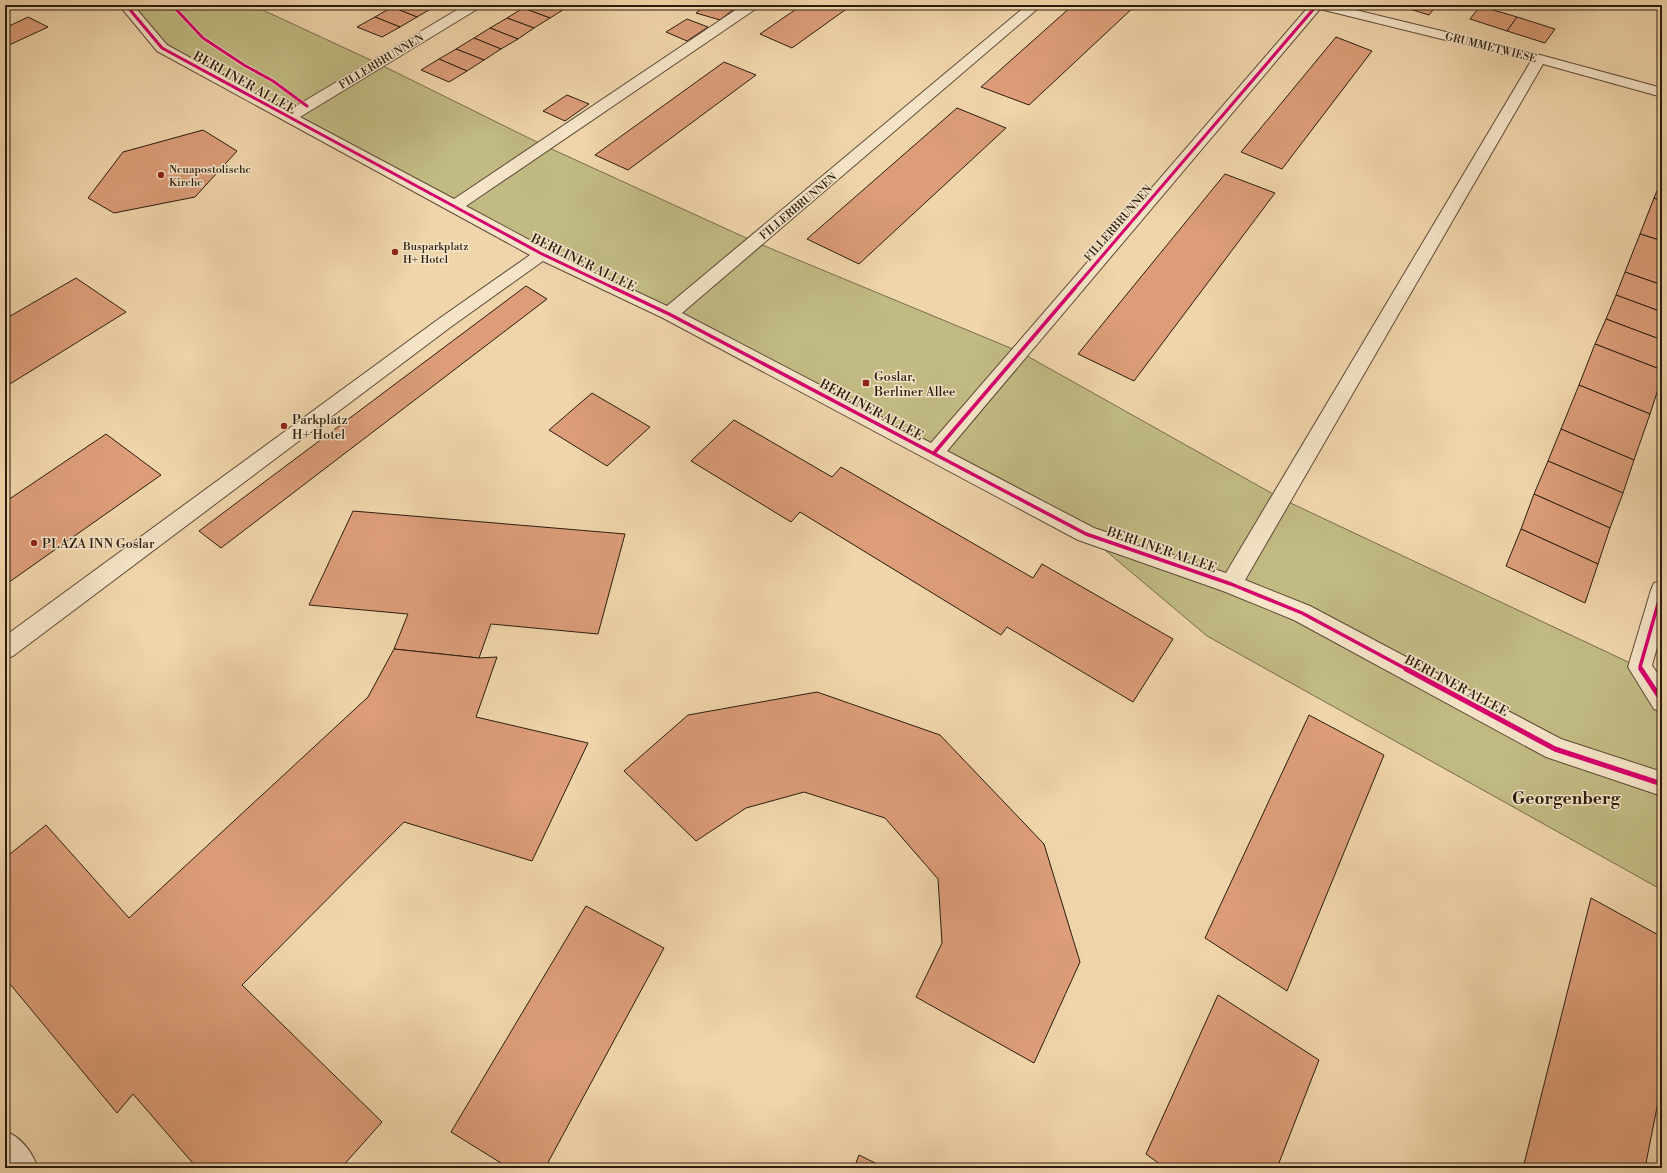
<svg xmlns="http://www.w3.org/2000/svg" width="1667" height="1173" viewBox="0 0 1667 1173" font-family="'Libre Bodoni',serif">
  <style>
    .green { fill: #c1bb83; stroke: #766c49 }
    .building { fill: #dc9d78; stroke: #2a1c0f }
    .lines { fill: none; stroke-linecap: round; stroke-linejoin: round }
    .minor-casing { stroke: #5c4a36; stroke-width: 2 }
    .minor { fill: #f5e4c8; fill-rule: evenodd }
    .quiet { stroke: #8e44ad; stroke-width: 2; stroke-dasharray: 4 2; stroke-linecap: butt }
    .cycleway-far2-casing { stroke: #f5e4c8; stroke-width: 4.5 }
    .cycleway-far1-casing { stroke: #f5e4c8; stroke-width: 6 }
    .cycleway-casing { stroke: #f5e4c8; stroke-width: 8 }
    .cycleway-far2 { stroke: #d6006c; stroke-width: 3 }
    .cycleway-far1 { stroke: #d6006c; stroke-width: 3.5 }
    .cycleway { stroke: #d6006c; stroke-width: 5 }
    .poi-dot { fill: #8f2418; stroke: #f5e4c8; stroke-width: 1.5 }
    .labels { text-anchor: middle; stroke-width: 3; stroke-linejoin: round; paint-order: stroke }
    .far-street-label { font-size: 11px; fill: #2a1c0f; stroke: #f5e4c8 }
    .far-poi-label { font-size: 11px; fill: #2a1c0f; stroke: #f5e4c8; text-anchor: start }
    .street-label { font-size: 13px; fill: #2a1c0f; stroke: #f5e4c8 }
    .poi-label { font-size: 13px; fill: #2a1c0f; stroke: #f5e4c8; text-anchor: start }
    .district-label { font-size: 17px; font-weight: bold; fill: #2a1c0f; stroke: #f5e4c8 }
  </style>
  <rect width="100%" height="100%" fill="#f0d5aa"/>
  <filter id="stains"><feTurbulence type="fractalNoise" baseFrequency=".005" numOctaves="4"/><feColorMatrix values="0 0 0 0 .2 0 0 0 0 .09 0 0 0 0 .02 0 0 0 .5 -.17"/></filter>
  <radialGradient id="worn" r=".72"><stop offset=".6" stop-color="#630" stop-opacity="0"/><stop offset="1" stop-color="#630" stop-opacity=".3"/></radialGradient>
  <!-- green -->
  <polygon class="green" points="126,5 252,5 377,63 545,146 755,242 1020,352 1282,499 1662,678 1662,890 1207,636 1086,534 162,48"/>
  <!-- building -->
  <g class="building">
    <polygon points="395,5 429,5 434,7 417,17 392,7"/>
    <polygon points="527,5 557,5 566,8 550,18 523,8"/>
    <polygon points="706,5 721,5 734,9 720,20 696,13"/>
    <polygon points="802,5 852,5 792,48 760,34"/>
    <polygon points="1073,5 1136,5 1029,105 981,87"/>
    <polygon points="1397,5 1437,5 1429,15"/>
    <polygon points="1480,6 1517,17 1507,31 1470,19"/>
    <polygon points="392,7 417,17 400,27 375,17"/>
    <polygon points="523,8 550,18 534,28 507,18"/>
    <polygon points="28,17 48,27 5,47 5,28"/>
    <polygon points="375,17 400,27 382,37 357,27"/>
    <polygon points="1517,17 1555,29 1545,43 1507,31"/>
    <polygon points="507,18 534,28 518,39 490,28"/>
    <polygon points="687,19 708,27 687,41 666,32"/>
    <polygon points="490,28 518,39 501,49 474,38"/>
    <polygon points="1336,37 1372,51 1282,169 1241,152"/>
    <polygon points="474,38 501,49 484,60 456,49"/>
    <polygon points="456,49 484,60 467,71 439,59"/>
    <polygon points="439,59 467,71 449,82 421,70"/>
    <polygon points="724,62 756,75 628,170 595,155"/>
    <polygon points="567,95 589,104 565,121 543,111"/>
    <polygon points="957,108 1006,128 859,264 807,239"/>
    <polygon points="203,130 237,151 195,197 114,213 88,198 123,152"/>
    <polygon points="1225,174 1275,193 1134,381 1078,354"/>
    <polygon points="1662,179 1662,201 1654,198"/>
    <polygon points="1654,198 1662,201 1662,241 1640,234"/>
    <polygon points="1640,234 1662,241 1662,285 1625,272"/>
    <polygon points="1625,272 1662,285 1662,312 1616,295"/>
    <polygon points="76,278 126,312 5,387 5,319"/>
    <polygon points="526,286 547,299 221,548 199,531"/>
    <polygon points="1616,295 1662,312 1662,340 1606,319"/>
    <polygon points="1606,319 1662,340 1662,370 1595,344"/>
    <polygon points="1595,344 1662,370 1662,377 1650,414 1579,385"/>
    <polygon points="1579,385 1650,414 1634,460 1561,429"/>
    <polygon points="592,393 650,427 607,466 549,430"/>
    <polygon points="734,420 832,477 841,467 1033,578 1042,564 1173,639 1133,702 1007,627 1001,635 800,512 791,522 691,461"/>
    <polygon points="1561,429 1634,460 1623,493 1548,461"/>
    <polygon points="106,434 161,475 5,585 5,502"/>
    <polygon points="1548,461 1623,493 1610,528 1534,494"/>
    <polygon points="1534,494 1610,528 1598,564 1521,529"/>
    <polygon points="353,511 625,534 598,634 491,624 479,658 394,649 408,614 309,605"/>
    <polygon points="1521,529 1598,564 1585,603 1506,566"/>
    <polygon points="394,649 479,658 497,657 476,717 588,743 532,861 404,822 242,985 382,1122 341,1168 197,1168 133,1094 117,1113 5,978 5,858 46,825 129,918 368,697"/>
    <polygon points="817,692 940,735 1044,844 1080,962 1034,1063 916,997 942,943 938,879 885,818 804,792 746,808 696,841 624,771 688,715"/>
    <polygon points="1309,715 1384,755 1287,991 1205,938"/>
    <polygon points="1591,898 1662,937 1662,1082 1645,1168 1523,1168"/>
    <polygon points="586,906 664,948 545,1168 509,1168 451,1132"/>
    <polygon points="1218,995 1319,1060 1277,1168 1165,1168 1146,1154"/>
    <polygon points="859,1155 885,1168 854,1168"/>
  </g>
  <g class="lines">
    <defs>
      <g id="minor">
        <path d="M119,5h14l34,40 121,66 177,-106h16l-2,3 -179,109 154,82 289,-194h16l-2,3 -291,198 82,44 119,56 360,-301h15l-360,308 249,130 379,-438h25l209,51 118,32v9l-119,-33 -298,516 65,26 251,133 101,33v24l-116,-39 -252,-137 -71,-29 -145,-51 -415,-222 -120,-57 -91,65 -439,330 -8,3v-23l435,-318 90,-63 -373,-204zM1320,9l211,52 -305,512 -132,-45 -147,-77z"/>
        <polygon points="1662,581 1662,630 1652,665 1662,681 1662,712 1654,709 1628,667 1651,590 1654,583"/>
        <path d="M5,1131c16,6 27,21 33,37h-33z"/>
      </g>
    </defs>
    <!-- minor casing -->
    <use href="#minor" class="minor-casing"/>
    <!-- minor -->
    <use href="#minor" class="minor"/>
    <!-- quiet -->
    <polyline class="quiet" points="5,11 22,5"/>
    <defs>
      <g id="cycleway-far2">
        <polyline points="126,5 162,48 542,254 616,289"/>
        <polyline points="172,5 203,38 244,65 273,81 307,106"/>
        <polyline points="1074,289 1317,5"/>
      </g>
      <g id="cycleway-far1">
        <polyline points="614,288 669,314 1086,534 1231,584 1302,613 1408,670"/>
        <polyline points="934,453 1075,288"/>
        <polyline points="1642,670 1640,667 1662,590"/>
      </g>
      <g id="cycleway">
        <polyline points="1406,669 1555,749 1662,784"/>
        <polyline points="1641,669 1662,701"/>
      </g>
    </defs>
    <!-- cycleway-far2 casing -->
    <use href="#cycleway-far2" class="cycleway-far2-casing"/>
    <!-- cycleway-far1 casing -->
    <use href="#cycleway-far1" class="cycleway-far1-casing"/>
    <!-- cycleway casing -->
    <use href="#cycleway" class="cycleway-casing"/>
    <!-- cycleway-far2 -->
    <use href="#cycleway-far2" class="cycleway-far2"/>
    <!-- cycleway-far1 -->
    <use href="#cycleway-far1" class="cycleway-far1"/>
    <!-- cycleway -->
    <use href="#cycleway" class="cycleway"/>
  </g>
  <!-- markers -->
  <g class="poi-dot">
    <circle cx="161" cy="175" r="4"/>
    <circle cx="395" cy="252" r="4"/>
    <rect x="862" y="379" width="8" height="8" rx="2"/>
    <circle cx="284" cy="426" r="4"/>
    <circle cx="34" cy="543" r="4"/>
  </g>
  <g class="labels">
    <!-- far-street labels -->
    <g class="far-street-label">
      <text transform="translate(1491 47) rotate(14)" y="4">GRUMMETWIESE</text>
      <text transform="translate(381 61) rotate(-31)" y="4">FILLERBRUNNEN</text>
      <text transform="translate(798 206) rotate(-40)" y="4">FILLERBRUNNEN</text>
      <text transform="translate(1118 223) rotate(-49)" y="4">FILLERBRUNNEN</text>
    </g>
    <!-- far-poi labels -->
    <g class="far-poi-label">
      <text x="169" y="173">Neuapostolische<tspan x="169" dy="13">Kirche</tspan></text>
      <text x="403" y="250">Busparkplatz<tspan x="403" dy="13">H+ Hotel</tspan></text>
    </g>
    <!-- street labels -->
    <g class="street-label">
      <text transform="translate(245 82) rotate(29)" y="5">BERLINER ALLEE</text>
      <text transform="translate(584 262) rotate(26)" y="5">BERLINER ALLEE</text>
      <text transform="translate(872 409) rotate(28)" y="5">BERLINER ALLEE</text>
      <text transform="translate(1162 549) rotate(19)" y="5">BERLINER ALLEE</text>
      <text transform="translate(1457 685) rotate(28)" y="5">BERLINER ALLEE</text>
    </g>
    <!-- poi labels -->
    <g class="poi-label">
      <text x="874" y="381">Goslar,<tspan x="874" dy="15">Berliner Allee</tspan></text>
      <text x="292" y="424">Parkplatz<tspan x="292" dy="15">H+ Hotel</tspan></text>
      <text x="42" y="548">PLAZA INN Goslar</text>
    </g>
    <!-- district labels -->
    <g class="district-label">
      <text x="1566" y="804">Georgenberg</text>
    </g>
  </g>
  <!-- margin -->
  <rect width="1667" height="1173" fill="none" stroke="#f0d5aa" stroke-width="20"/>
  <rect x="6" y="6" width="1655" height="1161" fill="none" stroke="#2a1c0f" stroke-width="2"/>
  <rect x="10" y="10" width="1647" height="1153" fill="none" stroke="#2a1c0f"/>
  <rect width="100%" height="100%" filter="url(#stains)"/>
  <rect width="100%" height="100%" fill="url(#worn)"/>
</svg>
